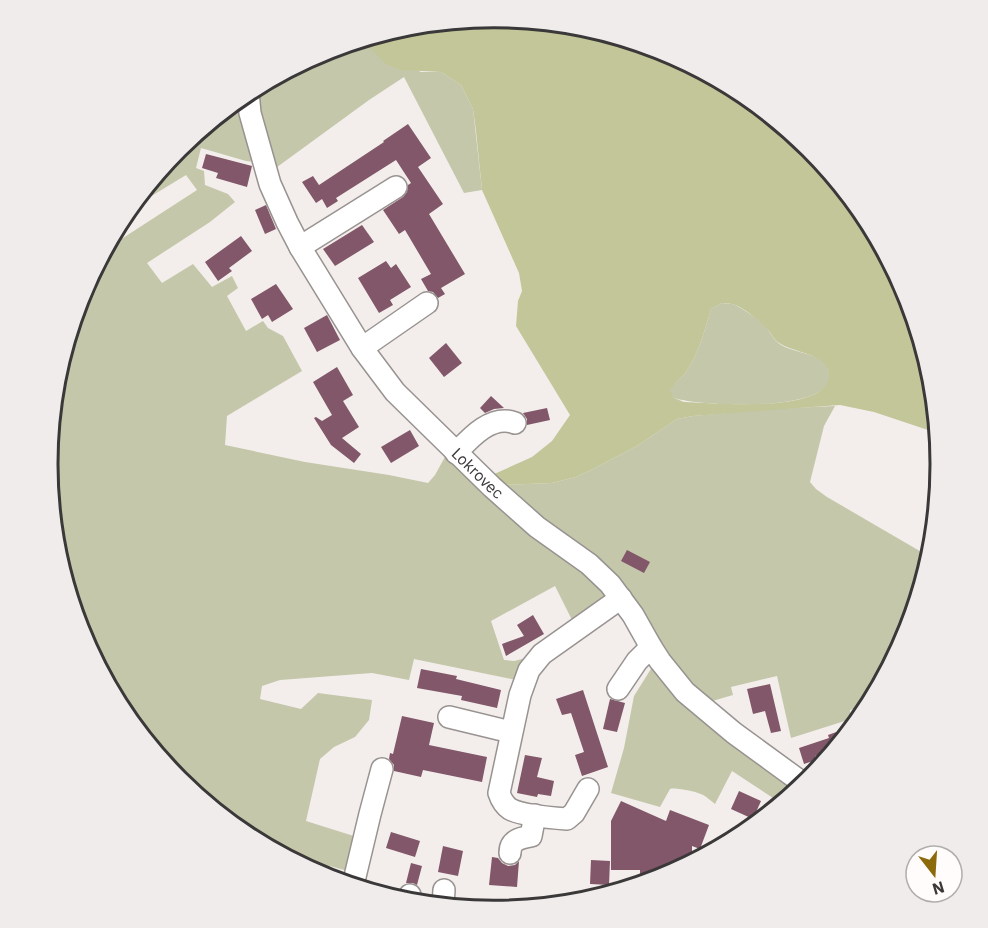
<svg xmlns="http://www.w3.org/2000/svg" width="988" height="928" viewBox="0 0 988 928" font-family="'IBM Plex Sans',sans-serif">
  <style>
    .green { fill: #c4c7a9 }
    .forest { fill: #c2c699; fill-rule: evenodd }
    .building { fill: #815769 }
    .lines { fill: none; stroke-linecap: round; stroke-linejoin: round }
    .minor-casing { stroke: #989391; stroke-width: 24 }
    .minor { stroke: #fff; stroke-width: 21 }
    .labels { text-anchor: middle; stroke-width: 6; stroke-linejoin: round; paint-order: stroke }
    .street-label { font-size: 16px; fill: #3a3838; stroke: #fffcfb }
    .rim { fill: none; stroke: #3a3838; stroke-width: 3 }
  </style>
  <rect width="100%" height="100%" fill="#f3eeec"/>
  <!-- green -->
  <g class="green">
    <polygon points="352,43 368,46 421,72 441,72 461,85 473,109 482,190 464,193 404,77 369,100 273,170 255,89 313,57 317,58 333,49"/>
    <polygon points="242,97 255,162 246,161 201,148 196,168 204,171 205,185 228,194 235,202 210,222 147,263 162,283 193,264 212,287 232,276 238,288 227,296 246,331 263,321 268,328 283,336 302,371 227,416 225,445 305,462 389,475 428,483 435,475 446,455 602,584 605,595 603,600 572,620 555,586 491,621 504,660 514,661 526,658 516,680 414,659 409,680 372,673 280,680 262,686 260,699 301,709 318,693 372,700 369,720 355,737 334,747 320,759 306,821 360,838 351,872 330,866 327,877 246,835 178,779 123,711 106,680 82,634 57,551 48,464 57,377 82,293 106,249 197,190 186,175 127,211 179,148"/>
    <path d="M722,303c4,1 9,0 13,2 7,3 21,13 27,18 6,5 9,12 14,18 14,14 48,9 53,32 9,41 -133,33 -155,25l-5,-8c5,-7 12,-11 17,-18 11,-15 20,-45 25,-63z"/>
    <polygon points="835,406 824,426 810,482 816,489 827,497 930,557 906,635 865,712 863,714 861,707 850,710 851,719 791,738 777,676 731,687 733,695 709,702 699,694 652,634 511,497 501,485 552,483 576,477 591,470 637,446 677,419 693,416 772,409"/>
    <path d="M654,664l146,123 -42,35 18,-22 -44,-29 -17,33c-4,-3 -8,-7 -12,-9 -5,-3 -28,-8 -33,-6l-10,18 -49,-14 13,-45 10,-52z"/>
  </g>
  <!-- forest -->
  <path class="forest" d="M494,18l87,9 84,25 77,41 68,56 55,68 41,77 25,83 6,56 -63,-21 -34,-7 -147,11 -16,3 -40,27 -46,24 -15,7 -24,6 -51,2 -9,-10 40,-18 20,-16 18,-26 -54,-89 2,-25 4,-10 -3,-18 -37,-83 -6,-59 -3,-22 -12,-24 -20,-13 -40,-2 -15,-6 -18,-18 -16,-3 55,-16zM722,303c4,1 9,0 13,2 9,3 26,17 33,25 4,4 6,10 11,13 13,8 30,9 42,18 6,5 10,13 7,20 -11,32 -116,22 -144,21l-10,-4 -4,-8c4,-7 11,-11 16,-18 11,-15 20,-45 25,-63z"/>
  <!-- building -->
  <g class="building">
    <polygon points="408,124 431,158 418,167 443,204 429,214 465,274 441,288 445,294 438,298 433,292 428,291 421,279 431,274 405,230 399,234 383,210 403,197 407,192 408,185 411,183 396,160 336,198 338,201 327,208 322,199 316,203 302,182 313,176 319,185 384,142 383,141"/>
    <polygon points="206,154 252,166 247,187 216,178 218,173 202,168"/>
    <polygon points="266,205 276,229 265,234 255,210"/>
    <polygon points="362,225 374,242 335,266 323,249"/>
    <polygon points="241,236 252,251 229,268 232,271 218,281 205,262"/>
    <polygon points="386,261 391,268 396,264 411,287 390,300 393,305 379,313 358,278"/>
    <polygon points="276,284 293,309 272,322 268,315 262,319 251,299"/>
    <polygon points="327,315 340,340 317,352 304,328"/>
    <polygon points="446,343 462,363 444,377 429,358"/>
    <polygon points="337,367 353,395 343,401 359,427 342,438 361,454 354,463 331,445 314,418 316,417 322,421 332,415 313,382"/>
    <polygon points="491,396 504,408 494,409 485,413 480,408"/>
    <polygon points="547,408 550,420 527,425 527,419 523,413"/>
    <polygon points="410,430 419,446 391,463 381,447"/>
    <polygon points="627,550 650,562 644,573 621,561"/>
    <polygon points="533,615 544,634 506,656 502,644 524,636 517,625"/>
    <polygon points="421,669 457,676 456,679 501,690 497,708 461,700 462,696 417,688"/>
    <polygon points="770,684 781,731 771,733 765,711 753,714 747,689"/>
    <polygon points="583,690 608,767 582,776 575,755 584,752 571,713 562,715 556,699"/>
    <polygon points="610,699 625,703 617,732 603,729"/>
    <polygon points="402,716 434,723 429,745 487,757 482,782 423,770 421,777 394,771 394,765 389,759 390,753 393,754"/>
    <polygon points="853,726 833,751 815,756 816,760 804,764 799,748 829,738 828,735"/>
    <polygon points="525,755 542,758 537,777 554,781 551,796 538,794 537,797 517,793"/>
    <polygon points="739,791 761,801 753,819 731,809"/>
    <polygon points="621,801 666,821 670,810 709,825 700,849 692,846 692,862 664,876 640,883 640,870 611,870 611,821"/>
    <polygon points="391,832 420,841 415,857 386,848"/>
    <polygon points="443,846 463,851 458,876 438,872"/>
    <polygon points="492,857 498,858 502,863 508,866 515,865 519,861 517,887 489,885"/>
    <polygon points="591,860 610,861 609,885 590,884"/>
    <polygon points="411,863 422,866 417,885 413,883 406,883"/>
  </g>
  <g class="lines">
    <defs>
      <g id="minor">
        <path id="s1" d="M248,92l2,21 20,71 17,38 13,25 62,101 33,44 97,95 45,40 52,37 21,20 23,31 18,32 9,14 25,31 49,41 70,51"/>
        <polyline points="300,247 396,187"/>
        <polyline points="362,348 427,303"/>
        <path d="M456,453c15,-16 36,-39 59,-30"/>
        <polyline points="618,689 637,661 651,647"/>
        <polyline points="449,717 511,732"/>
        <path d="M588,789l-14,24 -7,6c-14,-1 -46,-4 -57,-10 -6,-4 -9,-10 -11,-16l21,-98 9,-25 13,-16 79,-56"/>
        <path d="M510,853c0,-13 10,-15 21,-17l4,-21"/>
        <polyline points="353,885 370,814 382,769"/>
        <polyline points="408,902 410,895"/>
        <polyline points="443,905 444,890"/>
      </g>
    </defs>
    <!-- minor casing -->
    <use href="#minor" class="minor-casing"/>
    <!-- minor -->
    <use href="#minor" class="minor"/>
  </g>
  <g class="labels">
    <!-- street labels -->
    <g class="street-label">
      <text dy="6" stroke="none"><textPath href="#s1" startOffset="454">Lokrovec</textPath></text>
    </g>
  </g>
  <!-- crop -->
  <path d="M0 0H988V928H0ZM58 464a436 436 0 1 1 872 0a436 436 0 1 1-872 0Z" fill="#efeceb" fill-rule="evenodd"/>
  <path class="rim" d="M58 464a436 436 0 1 1 872 0a436 436 0 1 1-872 0Z"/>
  <!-- north arrow -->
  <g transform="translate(934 874) rotate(163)"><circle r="28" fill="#fffcfb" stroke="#b0aead" stroke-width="1.5"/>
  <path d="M0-4.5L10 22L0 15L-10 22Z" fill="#8c6a0b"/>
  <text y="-9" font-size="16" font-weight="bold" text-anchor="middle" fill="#3a3838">N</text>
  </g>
</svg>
